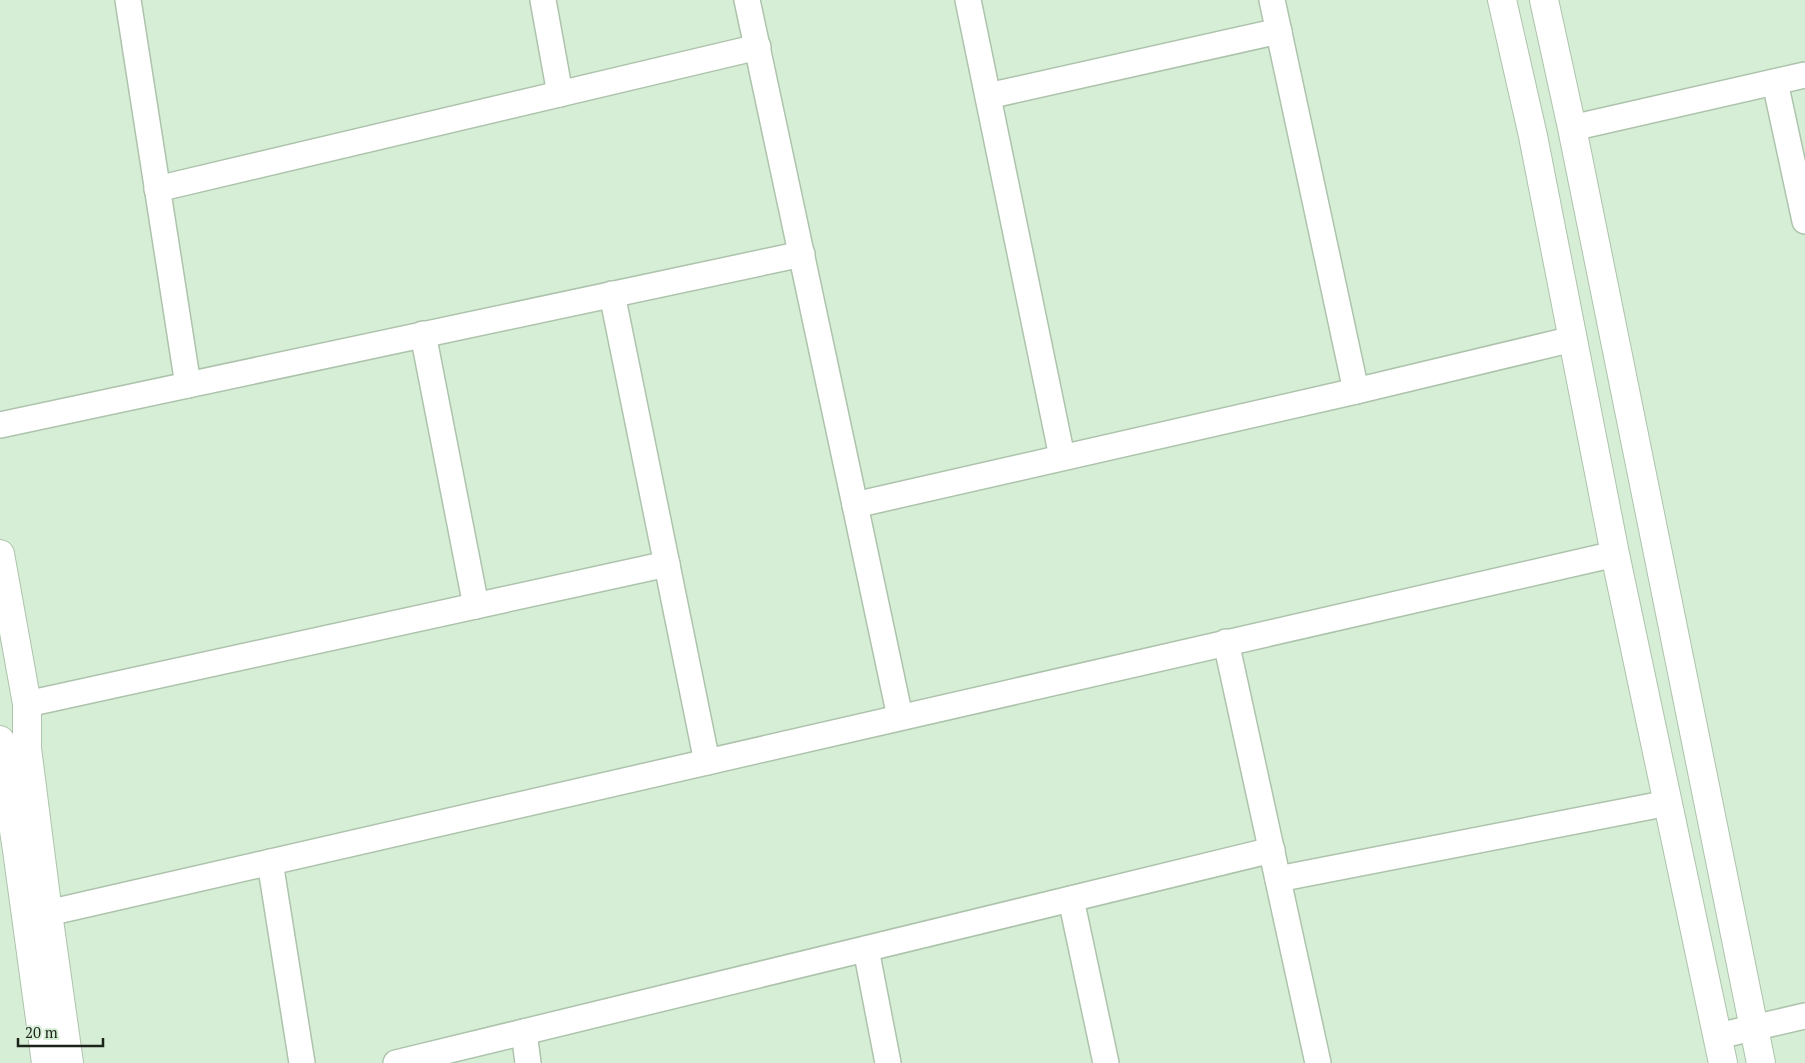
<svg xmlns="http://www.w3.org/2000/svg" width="1805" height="1063" viewBox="0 0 1805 1063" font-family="'PT Serif',serif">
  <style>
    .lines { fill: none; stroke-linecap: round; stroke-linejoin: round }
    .street-casing { stroke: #adc3ac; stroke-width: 28 }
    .secondary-casing { stroke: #adc3ac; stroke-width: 30 }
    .street { stroke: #fff; stroke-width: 25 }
    .secondary { stroke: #fff; stroke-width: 28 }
  </style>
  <rect width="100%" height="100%" fill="#d7eed6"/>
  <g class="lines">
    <defs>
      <g id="street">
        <polyline points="128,0 188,385"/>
        <polyline points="543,0 560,94"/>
        <polyline points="747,0 855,505"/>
        <polyline points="968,0 1062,457"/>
        <polyline points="1272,0 1356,391"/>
        <polyline points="1775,82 1805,221"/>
        <polyline points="988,96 1279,31"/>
        <polyline points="1572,128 1805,75"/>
        <polyline points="157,189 758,47"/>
        <polyline points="612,294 707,762"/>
        <polyline points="423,334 476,606"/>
        <polyline points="0,425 802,254"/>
        <polyline points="1226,642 1318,1063"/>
        <polyline points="27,704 667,564"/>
        <polyline points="900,717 855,505 1356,391 1573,339"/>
        <polyline points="270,862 302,1063"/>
        <polyline points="1278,879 1668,803"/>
        <polyline points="1071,899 1106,1063"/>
        <polyline points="48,913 1615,554"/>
        <polyline points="866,949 888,1063"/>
        <polyline points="524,1032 528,1063"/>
        <polyline points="1718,1036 1805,1016"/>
        <polyline points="396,1063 1272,850"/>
      </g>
      <g id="secondary">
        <polyline points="1502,0 1533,136 1615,554 1723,1063"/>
        <polyline points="1544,0 1572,128 1761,1063"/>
        <polyline points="0,554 27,704 27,748 48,913 69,1063"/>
        <polyline points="0,740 17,850 46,1063"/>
      </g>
    </defs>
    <!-- street casing -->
    <use href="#street" class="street-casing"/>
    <!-- secondary casing -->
    <use href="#secondary" class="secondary-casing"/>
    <!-- street -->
    <use href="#street" class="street"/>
    <!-- secondary -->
    <use href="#secondary" class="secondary"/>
  </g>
  <!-- scale -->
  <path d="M18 1038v8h85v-8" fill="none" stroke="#1b231b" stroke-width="2.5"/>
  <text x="25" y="1038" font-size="15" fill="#1b231b" stroke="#d7eed6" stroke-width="4" paint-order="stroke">20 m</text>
</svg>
